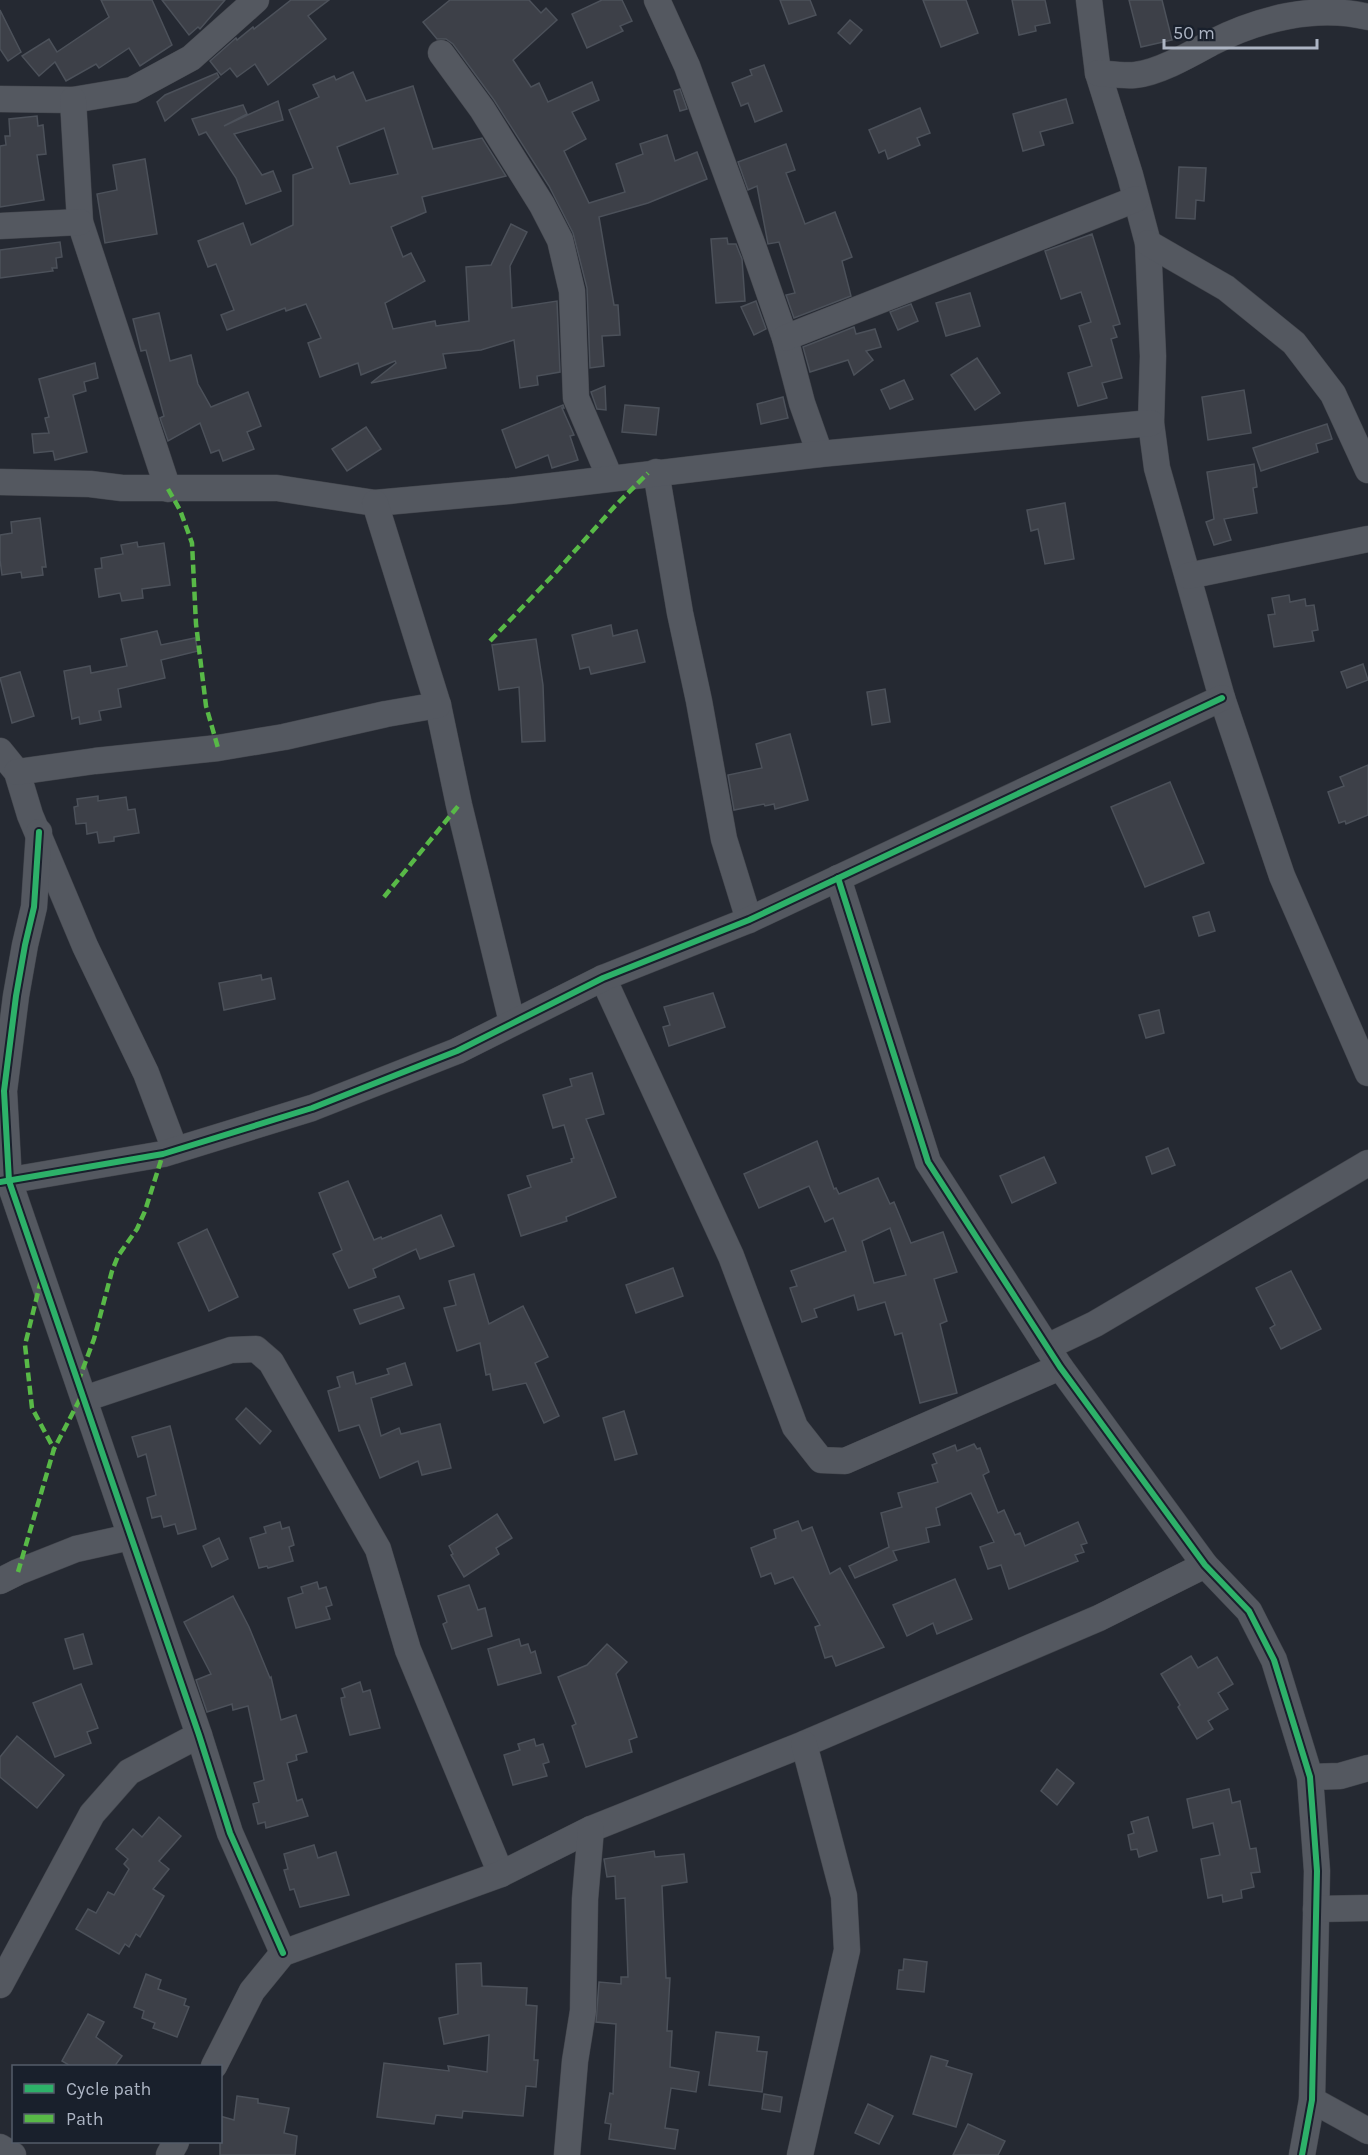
<svg xmlns="http://www.w3.org/2000/svg" width="1368" height="2155" viewBox="0 0 1368 2155" font-family="Karla,sans-serif">
  <style>
    .building { fill: #3d4048; stroke: #4c515a; stroke-width: 1.5; fill-rule: evenodd }
    .lines { fill: none; stroke-linecap: round; stroke-linejoin: round }
    .minor-casing { stroke: #41444b; stroke-width: 27 }
    .minor { stroke: #545860; stroke-width: 26 }
    .quiet { stroke: #58b947; stroke-width: 4.5; stroke-dasharray: 9 4.5; stroke-linecap: butt }
    .cycleway-casing { stroke: #19202c; stroke-width: 10 }
    .cycleway { stroke: #2db169; stroke-width: 6 }
  </style>
  <rect width="100%" height="100%" fill="#252932"/>
  <!-- building -->
  <g class="building">
    <polygon points="101,0 152,0 172,45 140,66 129,48 99,68 96,64 66,81 55,62 39,76 22,56 49,39 57,52 109,17"/>
    <polygon points="162,0 225,0 200,29 198,27 189,35"/>
    <polygon points="291,0 329,0 308,16 326,39 268,85 255,64 237,77 230,68 221,75 210,61 236,38 237,40 253,27 254,29"/>
    <polygon points="450,0 529,0 541,13 546,8 557,20 513,60 531,87 539,83 548,102 592,82 599,100 572,112 586,139 564,151 589,203 625,192 616,164 643,154 640,144 667,135 675,161 697,152 707,179 648,203 599,217 614,305 618,305 620,335 602,336 604,366 590,368 587,288 573,233 549,186 494,100 453,44 446,39 437,39 423,22"/>
    <polygon points="602,0 622,0 632,21 620,26 623,31 587,48 572,14"/>
    <polygon points="780,0 810,0 816,15 789,24"/>
    <polygon points="923,0 966,0 978,33 941,47"/>
    <polygon points="1012,0 1045,0 1050,23 1035,26 1036,31 1019,35"/>
    <polygon points="1129,0 1162,0 1172,40 1141,47"/>
    <polygon points="0,10 21,52 8,61 0,49"/>
    <polygon points="850,20 862,30 850,44 838,33"/>
    <polygon points="764,65 782,111 755,122 748,103 741,106 732,83 752,75 750,70"/>
    <path d="M353,72l13,29 47,-15 20,63 49,-11 24,38 -84,21 4,15 -35,15 12,30 8,-4 14,28 -40,22 8,26 42,-8 1,5 33,-5 -3,-54 25,-2 20,-41 16,8 -17,34 2,42 45,-7 3,71 -23,4 1,9 -18,3 -6,-48 -33,10 -38,4 3,14 -75,15 25,-20 -1,-2 -34,14 -3,-12 -38,14 -12,-34 13,-5 -15,-34 -20,7 -1,-3 -58,22 -6,-15 13,-5 -18,-46 -8,3 -10,-26 45,-18 8,22 42,-20v-50l20,-7 -24,-58 30,-13 -6,-12 21,-9 2,4zM384,128l14,46 -48,10 -13,-37z"/>
    <polygon points="217,73 219,77 165,121 157,102 165,95"/>
    <polygon points="680,89 687,109 680,111 674,91"/>
    <polygon points="1066,99 1073,123 1040,132 1044,145 1023,151 1013,114"/>
    <polygon points="278,101 283,120 234,134 262,175 273,171 281,191 246,204 236,178 206,132 199,135 192,119 243,105 247,114 224,126"/>
    <polygon points="920,108 930,133 917,138 920,145 888,159 885,150 879,153 869,130"/>
    <polygon points="37,116 38,126 43,125 46,154 37,155 44,200 0,207 0,146 6,145 5,136 10,136 9,119"/>
    <polygon points="786,144 795,170 786,173 805,224 835,212 852,257 842,261 851,296 794,318 786,295 795,293 779,242 768,244 757,186 748,190 738,162"/>
    <polygon points="145,159 157,234 105,243 97,194 117,190 113,165"/>
    <polygon points="1179,167 1206,168 1204,201 1196,200 1195,219 1176,218"/>
    <polygon points="1092,234 1120,324 1113,326 1117,337 1111,339 1122,378 1102,383 1107,398 1078,406 1068,373 1092,366 1079,326 1091,322 1081,292 1061,299 1045,251"/>
    <polygon points="727,238 728,244 736,244 742,259 745,301 716,303 711,239"/>
    <polygon points="60,242 62,257 56,258 57,268 52,268 53,271 0,278 0,250"/>
    <polygon points="970,293 980,326 946,336 936,303"/>
    <polygon points="756,301 766,329 754,335 741,307"/>
    <polygon points="911,304 918,321 898,330 890,312"/>
    <polygon points="159,313 170,361 191,355 198,384 211,407 248,392 261,426 247,432 254,449 223,461 219,450 211,453 200,423 168,441 160,418 164,416 146,350 141,351 133,319"/>
    <polygon points="854,327 856,334 875,329 881,347 866,351 873,360 854,375 848,360 810,372 803,347"/>
    <polygon points="977,358 1000,393 975,410 951,375"/>
    <polygon points="95,363 98,378 84,382 86,391 73,395 87,452 55,460 53,451 34,453 32,434 49,433 45,418 49,417 39,379"/>
    <polygon points="904,380 913,399 890,409 881,390"/>
    <polygon points="605,386 606,410 597,409 591,392"/>
    <polygon points="1244,390 1251,433 1208,440 1202,397"/>
    <polygon points="783,397 788,418 761,424 757,404"/>
    <polygon points="563,405 564,408 562,408 574,435 570,436 578,460 552,468 548,455 516,468 502,430"/>
    <polygon points="625,405 659,408 656,435 622,432"/>
    <polygon points="1327,424 1332,439 1316,444 1318,452 1261,471 1253,448"/>
    <polygon points="366,427 381,449 347,471 332,449"/>
    <polygon points="1254,464 1257,487 1253,488 1257,513 1224,519 1231,540 1214,545 1206,522 1214,519 1207,472"/>
    <polygon points="1065,503 1074,559 1045,564 1038,529 1031,531 1027,510"/>
    <polygon points="40,518 46,567 42,567 43,575 22,578 21,572 2,575 0,560 0,535 12,533 11,522"/>
    <polygon points="137,542 138,547 164,543 170,585 142,589 143,598 122,601 120,593 99,597 95,569 102,568 101,558 123,554 121,545"/>
    <polygon points="1289,595 1290,602 1305,599 1306,606 1314,605 1318,630 1312,631 1314,641 1274,647 1268,615 1275,614 1272,598"/>
    <polygon points="611,625 613,636 637,630 645,662 591,674 589,667 580,669 572,635"/>
    <polygon points="157,631 161,645 195,638 198,651 161,660 165,678 118,689 121,707 99,711 101,720 80,724 79,717 72,719 64,671 90,666 91,673 127,666 121,639"/>
    <polygon points="536,639 543,685 545,741 522,742 519,687 499,690 492,645"/>
    <polygon points="1363,664 1368,680 1347,688 1341,672"/>
    <polygon points="20,672 34,716 12,723 0,678"/>
    <polygon points="885,689 890,722 872,725 867,692"/>
    <polygon points="790,734 808,800 775,809 774,804 765,806 764,804 734,810 728,775 762,768 756,744"/>
    <polygon points="1368,765 1368,815 1346,824 1345,821 1339,823 1328,792 1344,786 1340,777"/>
    <polygon points="1170,782 1204,863 1145,887 1111,807"/>
    <polygon points="98,796 98,801 126,797 128,810 135,809 139,833 114,837 114,841 99,843 97,832 87,834 86,823 76,824 74,807 78,806 77,799"/>
    <polygon points="1209,912 1215,931 1199,936 1193,917"/>
    <polygon points="261,975 262,980 271,978 275,999 224,1010 219,983"/>
    <polygon points="713,993 725,1027 669,1046 663,1027 670,1025 664,1007"/>
    <polygon points="1159,1010 1164,1033 1146,1038 1139,1015"/>
    <polygon points="592,1073 604,1114 586,1119 616,1197 566,1217 567,1221 521,1236 508,1195 531,1187 527,1176 572,1162 571,1159 574,1158 564,1125 553,1128 543,1095 572,1086 570,1079"/>
    <path d="M817,1141l17,48 2,-1 3,6 39,-16 12,26 4,-2 17,41 32,-11 14,40 -23,7 13,42 -7,3 17,69 -37,10 -18,-70 -7,2 -10,-33 -27,8 -4,-15 -40,14 3,8 -15,5 -12,-34 7,-2 -6,-15 55,-20 -13,-33 -8,4 -16,-36 -50,22 -15,-34zM890,1228l16,47 -32,8 -12,-42z"/>
    <polygon points="1168,1148 1175,1165 1152,1174 1146,1157"/>
    <polygon points="1044,1157 1056,1183 1012,1203 1000,1176"/>
    <polygon points="348,1181 374,1240 381,1237 382,1239 441,1215 454,1246 420,1259 416,1249 373,1269 376,1277 349,1288 333,1254 342,1250 319,1193"/>
    <polygon points="207,1229 238,1297 209,1311 178,1243"/>
    <polygon points="673,1268 683,1296 636,1313 626,1285"/>
    <polygon points="1291,1271 1321,1329 1281,1349 1270,1328 1275,1325 1256,1288"/>
    <polygon points="474,1274 489,1324 523,1306 548,1357 535,1363 559,1416 544,1423 526,1383 493,1390 490,1374 486,1375 480,1343 457,1351 444,1308 456,1305 449,1281"/>
    <polygon points="399,1296 404,1308 360,1324 354,1310"/>
    <polygon points="405,1363 412,1385 371,1398 381,1436 399,1428 401,1434 440,1424 451,1468 422,1475 418,1461 380,1478 359,1425 339,1431 328,1391 340,1387 337,1377 353,1372 356,1384 389,1374 387,1369"/>
    <polygon points="246,1408 271,1431 260,1444 236,1419"/>
    <polygon points="624,1411 637,1454 615,1460 603,1418"/>
    <polygon points="170,1426 196,1529 178,1534 175,1524 164,1527 161,1516 152,1518 147,1498 156,1495 146,1454 138,1457 132,1437"/>
    <polygon points="974,1444 977,1449 980,1448 989,1472 983,1475 998,1513 1004,1510 1015,1535 1020,1533 1025,1546 1078,1522 1087,1543 1081,1545 1084,1552 1075,1555 1078,1561 1009,1589 1001,1565 988,1569 980,1547 994,1542 971,1493 936,1508 940,1525 926,1528 929,1542 893,1551 897,1560 855,1578 849,1566 889,1547 881,1513 902,1507 898,1493 938,1482 932,1465 937,1463 933,1454 955,1445 957,1451"/>
    <polygon points="497,1514 512,1538 496,1548 499,1554 464,1577 451,1555 453,1554 449,1546"/>
    <polygon points="798,1521 802,1531 812,1527 830,1574 840,1568 884,1647 836,1666 832,1656 825,1658 815,1627 820,1625 793,1577 775,1584 771,1573 761,1577 751,1548 776,1538 774,1530"/>
    <polygon points="280,1522 282,1529 289,1527 294,1545 289,1547 293,1561 268,1568 267,1566 259,1568 250,1538 266,1533 264,1527"/>
    <polygon points="219,1538 228,1559 212,1567 203,1546"/>
    <polygon points="955,1579 972,1619 937,1634 933,1623 907,1636 893,1605"/>
    <polygon points="317,1582 319,1589 326,1587 332,1605 326,1607 330,1619 296,1628 288,1598 303,1593 301,1587"/>
    <polygon points="469,1585 478,1610 485,1608 492,1636 452,1649 443,1624 447,1622 438,1596"/>
    <polygon points="233,1596 249,1627 270,1678 271,1677 281,1720 296,1715 307,1752 296,1755 297,1760 287,1763 297,1801 302,1799 308,1816 266,1828 265,1822 258,1824 253,1804 259,1802 254,1783 264,1780 248,1706 233,1710 232,1704 207,1712 196,1680 211,1674 184,1622"/>
    <polygon points="83,1634 92,1664 74,1669 65,1639"/>
    <polygon points="519,1639 521,1646 528,1644 531,1653 535,1651 541,1673 498,1685 488,1649"/>
    <polygon points="607,1644 627,1662 616,1674 637,1737 629,1740 632,1752 586,1767 572,1726 576,1724 558,1677 587,1665"/>
    <polygon points="1191,1656 1198,1668 1217,1657 1233,1684 1218,1693 1228,1709 1208,1721 1213,1729 1197,1739 1178,1707 1180,1705 1161,1674"/>
    <polygon points="360,1682 363,1692 370,1690 380,1728 350,1735 342,1704 341,1698 345,1697 342,1689"/>
    <polygon points="81,1684 98,1728 87,1732 91,1743 55,1757 33,1703"/>
    <polygon points="17,1736 64,1775 37,1808 0,1777 0,1757"/>
    <polygon points="534,1739 536,1746 543,1744 549,1762 543,1764 547,1776 513,1785 504,1755 520,1750 518,1744"/>
    <polygon points="1057,1769 1074,1783 1057,1805 1041,1791"/>
    <polygon points="1229,1789 1232,1803 1240,1801 1250,1849 1256,1848 1260,1872 1251,1873 1254,1887 1241,1890 1242,1898 1223,1902 1222,1895 1208,1898 1201,1859 1220,1855 1213,1823 1193,1828 1187,1799"/>
    <polygon points="159,1817 181,1836 159,1861 169,1869 153,1889 164,1896 140,1937 136,1934 129,1947 125,1944 119,1954 76,1929 88,1909 96,1913 108,1892 114,1895 129,1869 124,1864 128,1859 116,1849 133,1829 142,1837"/>
    <polygon points="1148,1817 1157,1851 1139,1857 1137,1849 1131,1850 1128,1835 1134,1833 1131,1822"/>
    <polygon points="314,1845 318,1858 336,1852 349,1895 300,1907 294,1889 290,1890 284,1870 288,1869 284,1854"/>
    <polygon points="654,1851 655,1857 684,1854 687,1882 662,1886 666,1978 670,1978 667,2031 672,2031 670,2067 699,2072 696,2092 671,2088 665,2128 678,2130 675,2149 609,2139 611,2124 605,2123 610,2093 613,2094 616,2024 596,2022 599,1982 621,1984 621,1977 628,1977 625,1898 616,1899 615,1876 607,1877 604,1859"/>
    <polygon points="904,1959 927,1962 924,1992 897,1989 899,1970 903,1970"/>
    <polygon points="481,1963 482,1986 527,1988 526,2005 537,2006 534,2060 538,2060 536,2087 526,2086 523,2116 463,2111 462,2118 436,2115 434,2124 377,2117 384,2063 449,2071 448,2066 487,2072 489,2035 444,2044 439,2018 458,2014 456,1964"/>
    <polygon points="146,1974 161,1980 158,1989 186,1999 184,2005 189,2007 177,2037 153,2028 155,2023 142,2018 144,2011 134,2007"/>
    <polygon points="88,2014 104,2022 96,2037 122,2056 114,2067 72,2067 62,2061"/>
    <polygon points="716,2032 759,2037 757,2051 767,2052 762,2092 709,2085"/>
    <polygon points="931,2056 948,2061 946,2066 972,2074 956,2127 913,2114"/>
    <polygon points="764,2094 782,2097 780,2112 762,2109"/>
    <polygon points="237,2096 258,2099 258,2103 289,2108 284,2133 297,2136 295,2155 220,2155 220,2116 234,2120"/>
    <polygon points="868,2104 893,2116 879,2144 855,2133"/>
    <polygon points="968,2124 1005,2141 998,2155 953,2155"/>
  </g>
  <g class="lines">
    <defs>
      <g id="minor">
        <polyline points="657,0 687,66 754,249 785,338 802,403 820,454"/>
        <polyline points="1089,0 1098,73 1130,175 1148,243 1153,356 1151,423 1157,468 1222,698 1282,876 1368,1073"/>
        <polyline points="441,53 482,109 542,205 560,240 572,291 576,398 610,478"/>
        <path d="M1098,73c12,1 25,3 37,2 23,-2 56,-21 76,-32 47,-24 105,-39 157,-26"/>
        <polyline points="0,99 73,100 132,90 191,58 256,0"/>
        <polyline points="73,100 80,222 168,489"/>
        <polyline points="0,226 80,222"/>
        <polyline points="1148,243 1226,288 1294,343 1333,394 1368,470"/>
        <polyline points="785,338 1136,199"/>
        <polyline points="656,472 680,613 699,701 724,839 749,920"/>
        <polyline points="0,482 90,484 122,488 277,488 375,503 508,491 820,454 1151,423"/>
        <polyline points="1188,576 1368,539"/>
        <polyline points="438,705 459,805 512,1022"/>
        <polyline points="0,751 17,772 30,815 85,946 146,1073 175,1150"/>
        <polyline points="17,772 95,761 218,748 284,737 386,714 438,705 375,503"/>
        <polyline points="39,832 34,907 25,945 16,996 4,1091 9,1181 199,1735 230,1833 283,1953"/>
        <polyline points="838,878 928,1162 1060,1367 1205,1565 1249,1611 1274,1660 1310,1777 1317,1871 1312,2100 1302,2155"/>
        <polyline points="603,978 731,1256 795,1427 821,1460 845,1461 1060,1367"/>
        <polyline points="0,1182 163,1154 312,1108 457,1051 603,978 749,920 1222,698"/>
        <polyline points="1047,1347 1095,1324 1368,1163"/>
        <polyline points="84,1399 231,1350 256,1349 271,1362 378,1549 408,1650 501,1874"/>
        <polyline points="0,1581 18,1572 76,1549 130,1537"/>
        <polyline points="1310,1777 1340,1776 1368,1768"/>
        <polyline points="1316,1909 1368,1908"/>
        <polyline points="0,1985 92,1814 129,1772 199,1735"/>
        <polyline points="214,2066 252,1991 283,1953 501,1874 591,1829 804,1744 1099,1618 1205,1565"/>
        <polyline points="1312,2100 1368,2131"/>
        <polyline points="0,2147 13,2155"/>
        <polyline points="169,2155 176,2142"/>
        <polyline points="567,2155 575,2061 583,2011 585,1899 591,1829"/>
        <polyline points="800,2155 847,1950 844,1896 804,1744"/>
      </g>
    </defs>
    <!-- minor casing -->
    <use href="#minor" class="minor-casing"/>
    <!-- minor -->
    <use href="#minor" class="minor"/>
    <!-- quiet -->
    <g class="quiet">
      <polyline points="168,489 180,510 192,543 196,624 206,706 218,748"/>
      <polyline points="490,641 556,572 615,506 648,473"/>
      <polyline points="384,897 459,805"/>
      <polyline points="41,1280 25,1345 32,1408 54,1449"/>
      <polyline points="78,1382 94,1339 112,1271 118,1256 137,1229 145,1211 163,1154"/>
      <polyline points="18,1572 54,1449 82,1395"/>
    </g>
    <defs>
      <g id="cycleway">
        <polyline points="39,832 34,907 25,945 16,996 4,1091 9,1181 199,1735 230,1833 283,1953"/>
        <polyline points="838,878 928,1162 1060,1367 1205,1565 1249,1611 1274,1660 1310,1777 1317,1871 1312,2100 1302,2155"/>
        <polyline points="0,1182 163,1154 312,1108 457,1051 603,978 749,920 1222,698"/>
      </g>
    </defs>
    <!-- cycleway casing -->
    <use href="#cycleway" class="cycleway-casing"/>
    <!-- cycleway -->
    <use href="#cycleway" class="cycleway"/>
  </g>
  <!-- legend -->
  <rect x="12" y="2065" width="210" height="78" fill="#19202c" stroke="#545c69" stroke-width="1.5"/>
  <rect x="24" y="2084" width="30" height="9" fill="#2db169" stroke="#545c69" stroke-width="1.5"/>
  <text x="66" y="2095" font-size="18" fill="#adb5c4">Cycle path</text>
  <rect x="24" y="2114" width="30" height="9" fill="#58b947" stroke="#545c69" stroke-width="1.5"/>
  <text x="66" y="2125" font-size="18" fill="#adb5c4">Path</text>
  <!-- scale -->
  <path d="M1164 39v9h153v-9" fill="none" stroke="#adb5c4" stroke-width="3"/>
  <text x="1173" y="39" font-size="18" fill="#adb5c4" stroke="#19202c" stroke-width="4.5" paint-order="stroke">50 m</text>
</svg>
